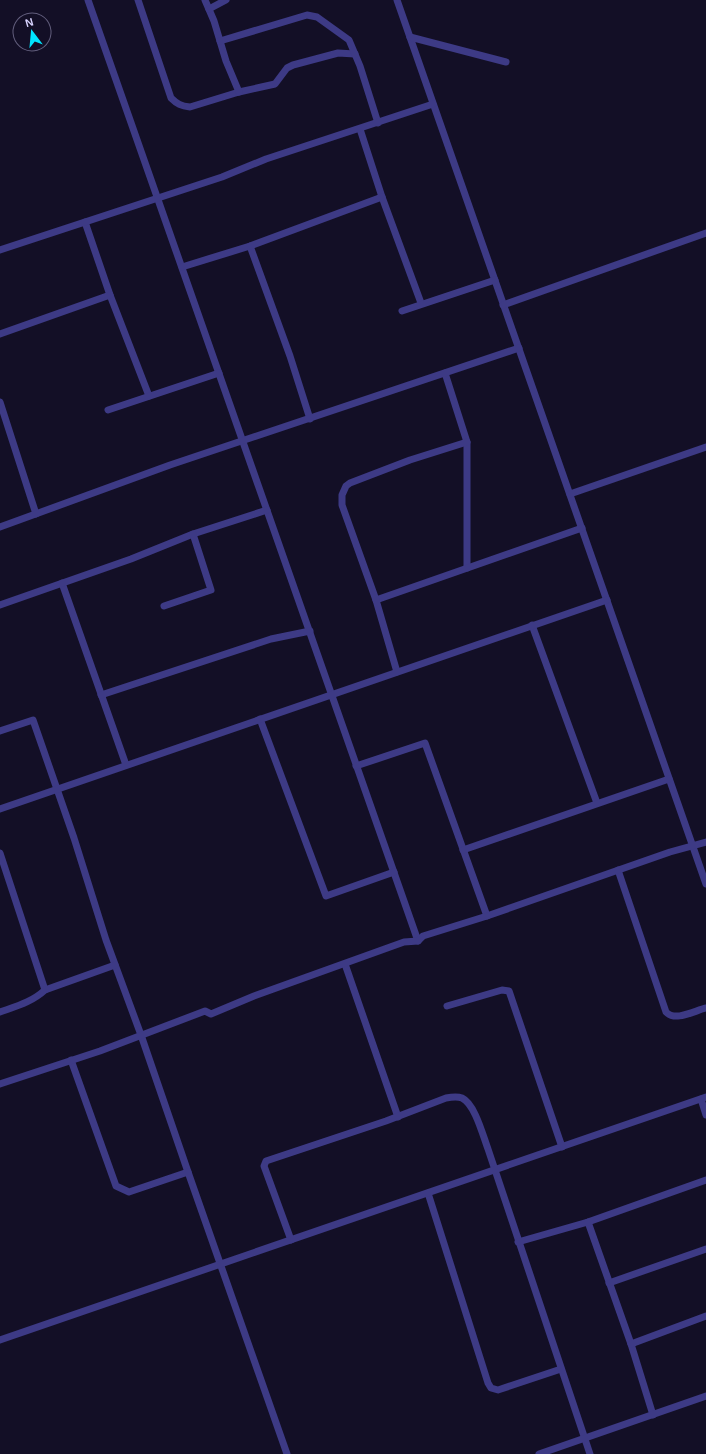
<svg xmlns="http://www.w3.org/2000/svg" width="706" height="1454" viewBox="0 0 706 1454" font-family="Helvetica,sans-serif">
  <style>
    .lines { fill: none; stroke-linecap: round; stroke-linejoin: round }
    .minor { stroke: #3d3a85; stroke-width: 7 }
  </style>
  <rect width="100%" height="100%" fill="#130f26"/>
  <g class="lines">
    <!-- minor -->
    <g class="minor">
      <polyline points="88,0 418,941"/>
      <path d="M138,0l33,98c6,6 10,8 19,9l49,-15 36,-8 12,-16 6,-3 45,-12 17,1"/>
      <polyline points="205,0 214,21 226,61 239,92"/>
      <polyline points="397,0 706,884"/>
      <polyline points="209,9 226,0"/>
      <polyline points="410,37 506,62"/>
      <polyline points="220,41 307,15 317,17 349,40 360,66 378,123"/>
      <polyline points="360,129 382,197 421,303"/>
      <polyline points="85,222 110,295 149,396"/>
      <polyline points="250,246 290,356 310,419"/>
      <polyline points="0,250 222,177 266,159 433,104"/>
      <polyline points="182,267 250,246 382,197"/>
      <polyline points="503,305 706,233"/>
      <polyline points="402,311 495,280"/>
      <polyline points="0,334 110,295"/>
      <polyline points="445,373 467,442 467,568"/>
      <polyline points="0,402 36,514"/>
      <polyline points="108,410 219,373"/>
      <polyline points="570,494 706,447"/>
      <polyline points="0,527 170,465 519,348"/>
      <polyline points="62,583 126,765"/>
      <polyline points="376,600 582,528"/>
      <polyline points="0,605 131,559 193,534 267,510"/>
      <polyline points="164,606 211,590 193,534"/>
      <polyline points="532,625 597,803"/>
      <polyline points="397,672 376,600 342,505 342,495 346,486 350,483 410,460 467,442"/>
      <polyline points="101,695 271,639 310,631"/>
      <polyline points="260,719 326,896 394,872"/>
      <polyline points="0,731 33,720 74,838 106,940 141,1035 188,1172"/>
      <polyline points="356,766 425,743 487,916"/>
      <polyline points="0,809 607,600"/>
      <polyline points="463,850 669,779"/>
      <polyline points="0,853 45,990"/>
      <path d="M618,870l48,142c9,10 28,-1 40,-4"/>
      <polyline points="345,964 398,1117"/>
      <polyline points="447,1006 502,990 509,991 562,1147"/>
      <path d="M0,1012c17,-6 32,-10 45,-22l70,-25"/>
      <polyline points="71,1060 116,1186 129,1192 188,1172 287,1454"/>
      <polyline points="0,1084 100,1051 205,1011 211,1014 254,996 404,942 418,941 423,936 487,916 670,852 706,842"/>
      <polyline points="701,1099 706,1115"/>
      <polyline points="428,1193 488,1383 491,1388 498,1390 561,1369"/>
      <polyline points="588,1222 631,1344 653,1415"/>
      <path d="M291,1240l-27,-74 2,-5 120,-40 60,-23c5,-1 11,-2 16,0 13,6 21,38 26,51l102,305"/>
      <polyline points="518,1242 588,1222 706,1180"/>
      <polyline points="609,1283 706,1249"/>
      <polyline points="0,1340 706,1097"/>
      <polyline points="631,1344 706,1316"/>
      <polyline points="539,1454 706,1396"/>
    </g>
  </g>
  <!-- north arrow -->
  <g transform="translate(32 32) rotate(344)"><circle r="19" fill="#130f26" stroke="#625e7d"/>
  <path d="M0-3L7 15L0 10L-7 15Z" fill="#00e5ff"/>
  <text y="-6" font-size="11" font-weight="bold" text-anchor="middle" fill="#d9d4ff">N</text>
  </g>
</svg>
